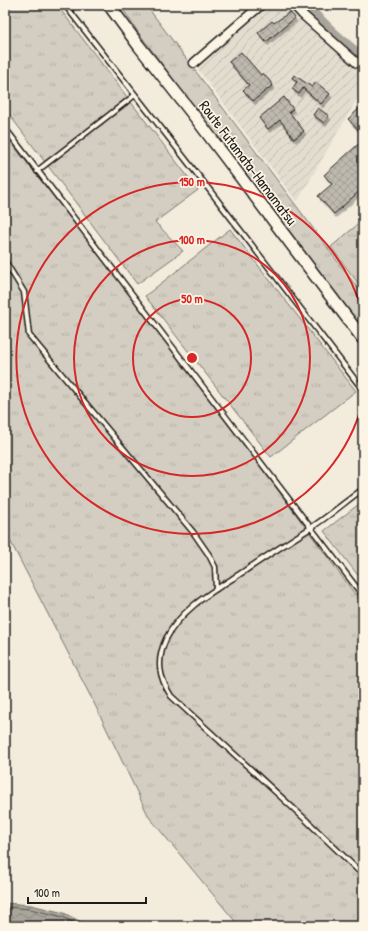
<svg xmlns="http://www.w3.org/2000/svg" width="368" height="931" viewBox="0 0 368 931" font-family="'Patrick Hand',sans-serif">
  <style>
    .industrial { fill: url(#industrial-furrows) }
    .grass { fill: url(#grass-tufts); stroke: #78756e }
    .water { fill: url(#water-waves); stroke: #716e68 }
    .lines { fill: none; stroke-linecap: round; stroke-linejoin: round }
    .shore { stroke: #55534f; stroke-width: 1 }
    .river { stroke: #aaa59b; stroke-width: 14 }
    .building { fill: url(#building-cross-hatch); stroke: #1c1c1c; filter: url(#shadow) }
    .lane-casing { stroke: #1c1c1c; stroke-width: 7 }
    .street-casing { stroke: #1c1c1c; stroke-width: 11 }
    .secondary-casing { stroke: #1c1c1c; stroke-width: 14 }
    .lane { stroke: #fcf5e5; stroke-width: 4 }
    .street { stroke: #fcf5e5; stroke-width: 8 }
    .secondary { stroke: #fcf5e5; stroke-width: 11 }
    .ring { fill: none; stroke: #d62828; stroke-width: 2 }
    .labels { text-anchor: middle; stroke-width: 3.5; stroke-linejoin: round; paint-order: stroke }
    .street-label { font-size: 15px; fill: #1c1c1c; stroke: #fcf5e5 }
    .centre { fill: #d62828; stroke: #fcf5e5; stroke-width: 2 }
    .ring-label { font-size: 12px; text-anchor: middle; font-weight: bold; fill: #d62828; stroke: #fcf5e5; stroke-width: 3.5; stroke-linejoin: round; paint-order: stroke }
  </style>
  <defs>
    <pattern id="industrial-furrows" width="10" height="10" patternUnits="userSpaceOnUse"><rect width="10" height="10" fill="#e3ddcf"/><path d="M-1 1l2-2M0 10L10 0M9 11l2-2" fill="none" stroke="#c2bdb1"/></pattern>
    <pattern id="grass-tufts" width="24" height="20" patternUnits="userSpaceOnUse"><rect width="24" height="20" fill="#d3cec1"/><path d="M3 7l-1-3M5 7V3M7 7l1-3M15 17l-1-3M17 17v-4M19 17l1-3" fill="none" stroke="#b5b0a5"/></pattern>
    <pattern id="water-waves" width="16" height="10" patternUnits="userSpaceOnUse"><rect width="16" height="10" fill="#aaa59b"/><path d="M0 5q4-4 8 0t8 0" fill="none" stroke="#8a867e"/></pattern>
    <pattern id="building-cross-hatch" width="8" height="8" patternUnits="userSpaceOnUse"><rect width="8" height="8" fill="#beb9ae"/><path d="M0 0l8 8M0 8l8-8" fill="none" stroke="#a39e95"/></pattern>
    <filter id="shadow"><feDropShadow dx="2" dy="3.5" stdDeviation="0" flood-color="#0004"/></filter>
  </defs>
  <rect width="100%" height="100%" fill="#f3ecdd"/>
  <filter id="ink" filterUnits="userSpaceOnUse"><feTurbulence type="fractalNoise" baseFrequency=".025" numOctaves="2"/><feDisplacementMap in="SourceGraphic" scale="8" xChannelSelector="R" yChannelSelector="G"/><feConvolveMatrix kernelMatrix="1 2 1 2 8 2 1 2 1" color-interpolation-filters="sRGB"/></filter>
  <g filter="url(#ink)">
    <!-- industrial -->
    <polygon class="industrial" points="268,5 289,5 303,22 363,70 363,89 297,202 195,65"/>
    <!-- grass -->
    <g class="grass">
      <polygon points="5,5 57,5 198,190 155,222 183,251 137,284 5,109"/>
      <polygon points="120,5 146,5 363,295 363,331 138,32"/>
      <polygon points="5,135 172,347 363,605 363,926 239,926 149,817 95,705 5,531"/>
      <polygon points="363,220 363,290 331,247"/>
      <polygon points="230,229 356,391 271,457 145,296"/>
      <polygon points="363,501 363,582 324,531"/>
    </g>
    <!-- water -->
    <polygon class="water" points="5,903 31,905 64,913 89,926 58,926 45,923 34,925 5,925"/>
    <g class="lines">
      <!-- shore -->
      <polyline class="shore" points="5,907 30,909 63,917 80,926"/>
      <!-- river -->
      <polyline class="river" points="302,5 332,34 363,61"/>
    </g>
    <!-- building -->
    <g class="building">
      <polygon points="290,12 295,18 266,42 258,33 272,21 274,23"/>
      <polygon points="241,52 261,75 263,73 273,85 253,101 243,90 249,85 229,62"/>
      <polygon points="294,75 312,87 316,82 330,94 321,104 303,88 299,94 292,89 297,82 292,78"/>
      <polygon points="284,97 293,109 289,112 304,131 294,139 280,120 268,129 259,118"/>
      <polygon points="363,105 363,135 348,119"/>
      <polygon points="318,108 329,116 324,123 313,115"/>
      <polygon points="363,140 363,188 334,214 318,196 332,184 324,175"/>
    </g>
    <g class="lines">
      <defs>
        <g id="lane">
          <polyline points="65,5 208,188 363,390"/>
          <polyline points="5,128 363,596"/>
          <polyline points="37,171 135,95"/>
          <polyline points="5,261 24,292 29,335 193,532 209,555 215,567 216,589"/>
          <path d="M363,489c-18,13 -35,28 -54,40 -22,14 -44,28 -66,43 -28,18 -62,36 -77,67 -10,22 -7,38 5,57l134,123 58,56"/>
        </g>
        <g id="street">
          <polyline points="294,5 303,15 357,63"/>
          <polyline points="194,63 261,5"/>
        </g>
        <polyline id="secondary" points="109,5 139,46 195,117 363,339"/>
      </defs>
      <!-- lane casing -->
      <use href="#lane" class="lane-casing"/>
      <!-- street casing -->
      <use href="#street" class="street-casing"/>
      <!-- secondary casing -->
      <use href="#secondary" class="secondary-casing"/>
      <!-- lane -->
      <use href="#lane" class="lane"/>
      <!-- street -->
      <use href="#street" class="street"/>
      <!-- secondary -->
      <use href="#secondary" class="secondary"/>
    </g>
  </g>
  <!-- distance rings -->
  <g class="ring">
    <circle cx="192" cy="358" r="59"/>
    <circle cx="192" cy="358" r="118"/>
    <path d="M363 401A176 176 0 1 1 363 315"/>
  </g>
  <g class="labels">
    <!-- street labels -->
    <g class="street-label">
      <text transform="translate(248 163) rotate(53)" y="5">Route Futamata-Hamamatsu</text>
    </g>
  </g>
  <circle cx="192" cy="358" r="6" class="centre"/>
  <g class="ring-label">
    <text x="192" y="186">150 m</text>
    <text x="192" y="244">100 m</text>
    <text x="192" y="303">50 m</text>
  </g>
  <!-- margin -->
  <rect width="368" height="931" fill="none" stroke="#fcf5e5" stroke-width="20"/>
  <rect x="10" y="10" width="348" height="911" fill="none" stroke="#1c1c1c" stroke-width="1.5" filter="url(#ink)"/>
  <!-- scale -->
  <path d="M28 897v6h118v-6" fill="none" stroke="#1c1c1c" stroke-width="2"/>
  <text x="34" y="897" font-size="12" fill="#1c1c1c" stroke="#fcf5e5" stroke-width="3" paint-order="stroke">100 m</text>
</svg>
